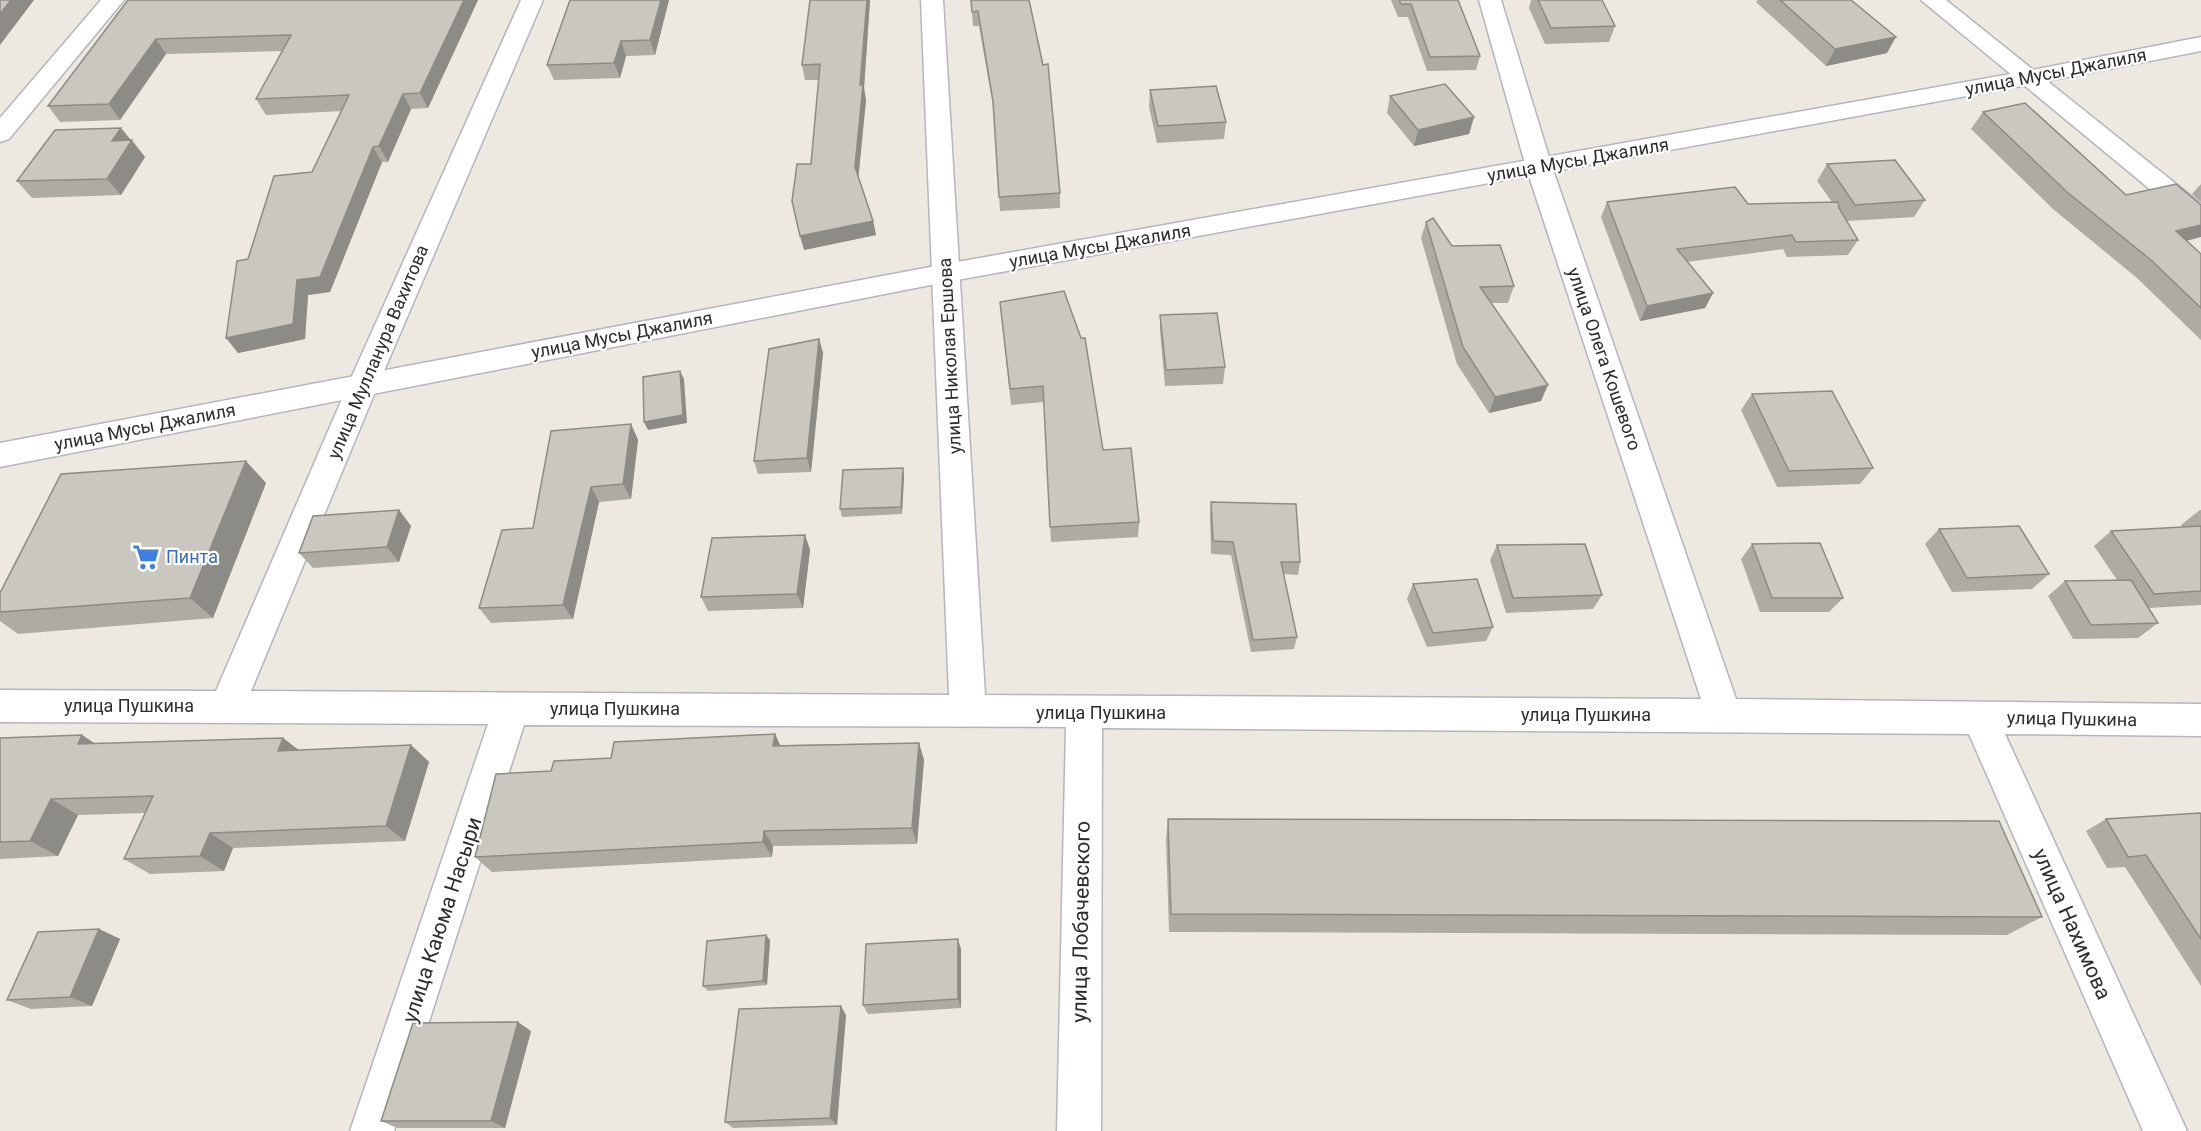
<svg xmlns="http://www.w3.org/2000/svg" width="2201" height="1131" viewBox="0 0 2201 1131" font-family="Roboto,sans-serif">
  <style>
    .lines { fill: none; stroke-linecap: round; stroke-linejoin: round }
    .minor-casing { stroke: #b4b5bf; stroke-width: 3 }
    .secondary-casing { stroke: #b4b5bf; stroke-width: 3 }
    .minor { fill: #fff; fill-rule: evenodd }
    .secondary { fill: #fff; fill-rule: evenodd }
    .wall { fill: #adaba4 }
    .shaded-wall { fill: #8d8b86 }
    .building { fill: #c9c7bf; stroke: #8d8b86; stroke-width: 1.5 }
    .labels { text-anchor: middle; stroke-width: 4.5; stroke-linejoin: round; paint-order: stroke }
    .street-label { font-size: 18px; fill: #2d2d2d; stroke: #fff }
    .shop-label { font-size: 18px; fill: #366cbe; stroke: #fff; text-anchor: start }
    .near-street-label { font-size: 21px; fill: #2d2d2d; stroke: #fff }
  </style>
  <rect width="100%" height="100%" fill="#ede9e1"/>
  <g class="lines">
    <defs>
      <g id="minor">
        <polygon points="101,0 124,0 9,139 0,142 0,118"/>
        <polygon points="521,0 543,0 378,385 251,691 949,695 921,0 943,0 985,695 1701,699 1526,167 1479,0 1501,0 1552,167 1736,699 2201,704 2201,736 2005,734 2187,1131 2143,1131 1969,734 1102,728 1101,1131 1057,1131 1066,727 524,725 394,1131 350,1131 488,724 0,722 0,690 216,691 348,385"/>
        <polygon points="1921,0 1946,0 2201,204 2201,227 2192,224"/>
      </g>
      <polygon id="secondary" points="2201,37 2201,51 2027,85 946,282 0,467 0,443 946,264 2027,71"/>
    </defs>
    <!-- minor casing -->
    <use href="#minor" class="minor-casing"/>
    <!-- secondary casing -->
    <use href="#secondary" class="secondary-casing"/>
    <!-- minor -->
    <use href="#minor" class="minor"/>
    <!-- secondary -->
    <use href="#secondary" class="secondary"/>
  </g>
  <!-- wall -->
  <g class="wall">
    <polygon points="128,0 478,0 428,108 411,109 388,162 382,162 330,292 308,295 305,339 238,353 248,259 312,172 342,111 266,115 256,99 282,51 166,54 120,120 60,122 48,106"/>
    <polygon points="570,0 669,0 655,55 626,56 620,78 554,80 547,65"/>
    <polygon points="810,0 870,0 864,88 866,100 858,177 873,221 876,235 804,250 819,80 805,80 802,65"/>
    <polygon points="971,0 1029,0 1060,193 1060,208 1000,211 994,112 979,26 973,26"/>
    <polygon points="1391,0 1458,0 1480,56 1476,70 1427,71 1408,17 1398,17"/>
    <polygon points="1531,0 1602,0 1615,26 1609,42 1545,44 1529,8"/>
    <polygon points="1758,0 1851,0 1887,53 1826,66 1756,2"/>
    <polygon points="1150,90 1226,122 1224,139 1157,143 1149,107"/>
    <polygon points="1390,96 1474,117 1469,134 1414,146 1387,113"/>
    <polygon points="1983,112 2126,195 2186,241 2201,254 2201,340 2137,278 2053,209 1971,129"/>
    <polygon points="132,140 145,157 121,195 32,198 17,181"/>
    <polygon points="1827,164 1925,200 1914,217 1847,221 1858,240 1848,255 1787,257 1783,249 1687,262 1713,293 1705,308 1640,321 1601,217 1607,202 1748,204 1832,202 1817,181"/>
    <polygon points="2201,184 2201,202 2192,194"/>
    <polygon points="1426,222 1452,246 1514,286 1508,303 1491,303 1541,401 1489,413 1457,364 1421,238"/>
    <polygon points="1000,302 1103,450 1139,522 1138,537 1051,542 1044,402 1011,405"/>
    <polygon points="1160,315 1225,367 1223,384 1165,386 1160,331"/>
    <polygon points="819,339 823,353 811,472 758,474 754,461"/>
    <polygon points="1752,394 1873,468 1860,484 1777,487 1741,410"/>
    <polygon points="631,424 638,440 631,499 599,502 573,619 491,623 479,608 533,528"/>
    <polygon points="904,476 902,514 842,517 840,509"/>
    <polygon points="266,483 213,618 18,634 0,621 0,593"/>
    <polygon points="1211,502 1300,562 1298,575 1283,574 1297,637 1294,649 1251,652 1231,555 1211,554 1210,515"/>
    <polygon points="399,510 411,526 399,562 313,568 299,553"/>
    <polygon points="2200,510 2201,510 2201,605 2148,608 2158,623 2138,638 2073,639 2048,596 2065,581 2117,580 2094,546 2111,531 2182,527 2181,525"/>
    <polygon points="1939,529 2049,574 2032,589 1952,592 1925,544"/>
    <polygon points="805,535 810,550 803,608 708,611 701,597"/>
    <polygon points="1752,544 1843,598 1829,612 1760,612 1741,559"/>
    <polygon points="1497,545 1602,595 1593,609 1506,613 1490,560"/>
    <polygon points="1413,584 1493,627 1486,641 1427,647 1407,599"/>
    <polygon points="775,734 780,745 919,743 924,760 917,844 773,846 772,857 492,872 475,857 611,758"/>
    <polygon points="0,738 96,744 283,738 298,750 411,745 429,762 405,841 233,848 224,871 150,874 124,859 145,813 78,815 58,856 0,859"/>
    <polygon points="2201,814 2201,986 2125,867 2107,868 2086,831 2106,819"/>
    <polygon points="1168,819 2042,917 2007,935 1169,932 1166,839"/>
    <polygon points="99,929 120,939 92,1006 31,1009 7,1000"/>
    <polygon points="770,940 767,985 708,991 703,986"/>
    <polygon points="961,949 961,1008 868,1014 863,1005"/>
    <polygon points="846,1015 837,1125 733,1128 725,1122"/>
    <polygon points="531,1031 505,1128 397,1128 381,1121"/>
  </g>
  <!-- shaded-wall -->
  <g class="shaded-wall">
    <polygon points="11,0 34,0 0,45 0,14"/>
    <polygon points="464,0 478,0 428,108 420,93"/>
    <polygon points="661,0 669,0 655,55 650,40"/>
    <polygon points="867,0 870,0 864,88 866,100 858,182 855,167"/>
    <polygon points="1896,37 1887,53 1826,66 1835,49"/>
    <polygon points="156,39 166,54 120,120 109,104"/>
    <polygon points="621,41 626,56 620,78 614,63"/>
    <polygon points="403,94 411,109 388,162 379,146"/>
    <polygon points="1474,117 1469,134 1414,146 1418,130"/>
    <polygon points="121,128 145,157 121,195 107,179 112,141"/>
    <polygon points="373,147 382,162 330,292 308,295 305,339 238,353 226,338 297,280"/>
    <polygon points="873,221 876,235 804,250 800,236"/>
    <polygon points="2201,225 2201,237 2160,248 2176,231"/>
    <polygon points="1713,293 1705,308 1640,321 1647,306"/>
    <polygon points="819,339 823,353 811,472 807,458"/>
    <polygon points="680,371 684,379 687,423 648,430 644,422"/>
    <polygon points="1548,385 1541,401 1489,413 1495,397"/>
    <polygon points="631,424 638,440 631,499 623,484"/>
    <polygon points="246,461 266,483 213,618 190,598"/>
    <polygon points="903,468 904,476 902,514 901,507"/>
    <polygon points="591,487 599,502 573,619 563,605"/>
    <polygon points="399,510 411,526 399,562 387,547"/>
    <polygon points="805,535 810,550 803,608 797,594"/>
    <polygon points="775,734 783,752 773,746"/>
    <polygon points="82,735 108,752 78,744"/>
    <polygon points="283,738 304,754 278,751"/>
    <polygon points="919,743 924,760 917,844 912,828"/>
    <polygon points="411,745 429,762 405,841 386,826"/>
    <polygon points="51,799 78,815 58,856 30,841"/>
    <polygon points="764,831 773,846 772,857 763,842"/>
    <polygon points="210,833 233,848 224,871 200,856"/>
    <polygon points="99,929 120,939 92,1006 70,997"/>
    <polygon points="766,935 770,940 767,985 763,981"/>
    <polygon points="958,939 961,949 961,1008 958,999"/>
    <polygon points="841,1006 846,1015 837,1125 830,1118"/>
    <polygon points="518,1022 531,1031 505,1128 491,1121"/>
  </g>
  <!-- building -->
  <g class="building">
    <polygon points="0,0 11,0 0,14"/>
    <polygon points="128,0 464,0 420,93 403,94 379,146 373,147 320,277 297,280 293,324 226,338 237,261 248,259 274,176 312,172 349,95 256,99 291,35 156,39 109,104 48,106"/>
    <polygon points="570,0 661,0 650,40 621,41 614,63 547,65"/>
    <polygon points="810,0 867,0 860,85 863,85 855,167 873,221 800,236 792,201 797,164 811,164 820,64 802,65"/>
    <polygon points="971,0 1029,0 1043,65 1048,64 1060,193 999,197 993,101 978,11 972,12"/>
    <polygon points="1399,0 1458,0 1480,56 1430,57 1411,4 1401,4"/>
    <polygon points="1538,0 1602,0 1615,26 1551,28"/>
    <polygon points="1780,0 1851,0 1896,37 1835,49"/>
    <polygon points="1445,84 1474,117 1418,130 1390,96"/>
    <polygon points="1216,86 1226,122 1158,126 1150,90"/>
    <polygon points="2025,103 2126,195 2176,184 2201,205 2201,225 2176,231 2201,254 2201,308 2152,261 2067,192 1983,112"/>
    <polygon points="121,128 112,141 132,140 107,179 17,181 55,130"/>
    <polygon points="1895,160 1925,200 1855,205 1827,164"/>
    <polygon points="1735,187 1748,204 1838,202 1839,208 1858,240 1796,242 1792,235 1677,249 1713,293 1647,306 1607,202"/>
    <polygon points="1433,218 1452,246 1500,245 1514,286 1480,287 1548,385 1495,397 1463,347 1426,222"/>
    <polygon points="1064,291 1081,338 1085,338 1103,450 1131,448 1139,522 1050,527 1043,386 1010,389 1000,302"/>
    <polygon points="1217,313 1225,367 1166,370 1160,315"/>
    <polygon points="819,339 807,458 754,461 769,349"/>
    <polygon points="680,371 683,415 644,422 643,377"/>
    <polygon points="1832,391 1873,468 1789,471 1752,394"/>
    <polygon points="631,424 623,484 591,487 563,605 479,608 502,530 533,528 551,431"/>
    <polygon points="246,461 190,598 0,612 0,593 61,474"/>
    <polygon points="903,468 901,507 840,509 843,470"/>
    <polygon points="1211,502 1296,504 1300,562 1281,562 1297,637 1253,640 1233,542 1213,541"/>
    <polygon points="399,510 387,547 299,553 313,516"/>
    <polygon points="2019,526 2049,574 1967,578 1939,529"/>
    <polygon points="2201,526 2201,591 2154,594 2111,531"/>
    <polygon points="805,535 797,594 701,597 712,538"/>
    <polygon points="1820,543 1843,598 1772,598 1752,544"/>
    <polygon points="1585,544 1602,595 1513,598 1497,545"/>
    <polygon points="1477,579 1493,627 1433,633 1413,584"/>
    <polygon points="2131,580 2158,623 2091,625 2065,581"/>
    <polygon points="775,734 773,746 919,743 912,828 764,831 763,842 475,857 496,774 551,771 554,761 611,758 614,742"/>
    <polygon points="82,735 78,744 283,738 278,751 411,745 386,826 210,833 200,856 124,859 153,796 51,799 30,841 0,842 0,738"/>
    <polygon points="2200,813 2201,814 2201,939 2146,855 2128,857 2106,819"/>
    <polygon points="1168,819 1999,821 2042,917 1171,914"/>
    <polygon points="99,929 70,997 7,1000 38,932"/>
    <polygon points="766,935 763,981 703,986 707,941"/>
    <polygon points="958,939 958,999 863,1005 866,944"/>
    <polygon points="841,1006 830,1118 725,1122 739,1009"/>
    <polygon points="518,1022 491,1121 381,1121 413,1023"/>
  </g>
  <!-- icons -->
  <defs>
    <symbol id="supermarket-bare" viewBox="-9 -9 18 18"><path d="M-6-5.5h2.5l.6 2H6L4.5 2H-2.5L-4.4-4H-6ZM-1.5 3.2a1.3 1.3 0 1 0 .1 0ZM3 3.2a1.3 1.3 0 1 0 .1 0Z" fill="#3f7fe0" stroke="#fff" stroke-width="2.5" paint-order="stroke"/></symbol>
  </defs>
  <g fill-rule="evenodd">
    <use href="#supermarket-bare" x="127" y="538" width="38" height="38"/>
  </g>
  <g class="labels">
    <!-- street labels -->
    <g class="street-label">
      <text transform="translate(2056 72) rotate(-11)" y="6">улица Мусы Джалиля</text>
      <text transform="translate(1578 160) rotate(-10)" y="6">улица Мусы Джалиля</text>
      <text transform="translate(1100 246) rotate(-10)" y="6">улица Мусы Джалиля</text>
      <text transform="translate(622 335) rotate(-11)" y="6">улица Мусы Джалиля</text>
      <text transform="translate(378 352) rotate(-67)" y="6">улица Мулланура Вахитова</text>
      <text transform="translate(950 356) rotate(-93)" y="6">улица Николая Ершова</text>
      <text transform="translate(1604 359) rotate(71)" y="6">улица Олега Кошевого</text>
      <text transform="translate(145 427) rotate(-11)" y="6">улица Мусы Джалиля</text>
      <text x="129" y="712">улица Пушкина</text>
      <text x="615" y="715">улица Пушкина</text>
      <text x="1101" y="719">улица Пушкина</text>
      <text x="1586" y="721">улица Пушкина</text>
      <text transform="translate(2072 719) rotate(1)" y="6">улица Пушкина</text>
    </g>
    <!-- shop labels -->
    <g class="shop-label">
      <text x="166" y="563">Пинта</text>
    </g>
    <!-- near-street labels -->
    <g class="near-street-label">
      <text transform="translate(442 920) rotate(-72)" y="7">улица Каюма Насыри</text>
      <text transform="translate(1081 922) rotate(-89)" y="7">улица Лобачевского</text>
      <text transform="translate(2072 924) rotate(66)" y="7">улица Нахимова</text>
    </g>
  </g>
</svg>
